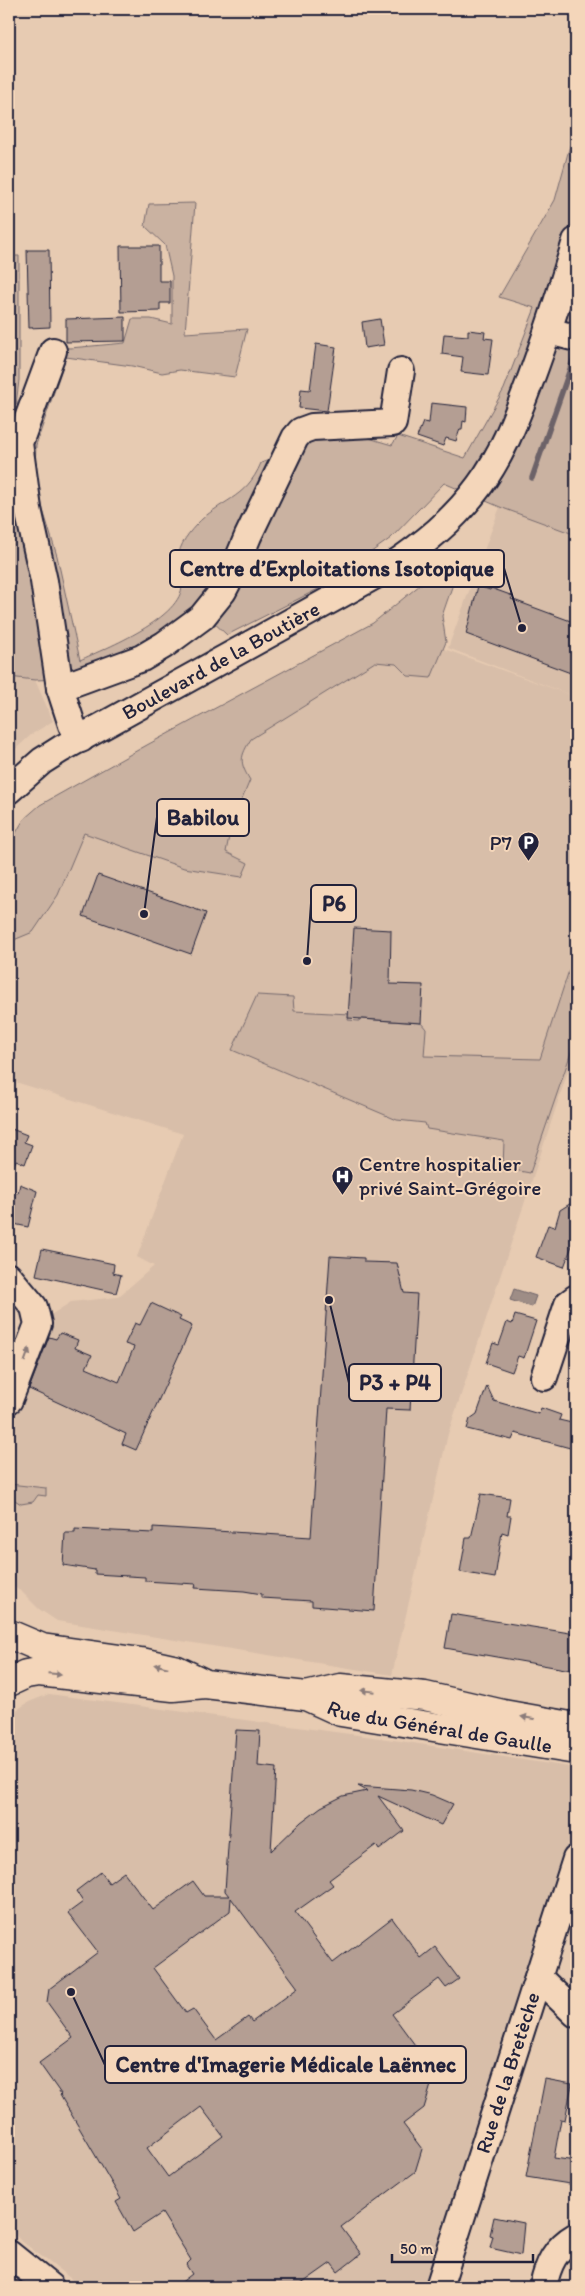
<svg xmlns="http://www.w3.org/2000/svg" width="585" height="2296" viewBox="0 0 585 2296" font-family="Itim,sans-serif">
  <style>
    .built { fill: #d8bea9 }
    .green { fill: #cab2a1; stroke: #766a6e }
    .water { fill: #9e8d86; stroke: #6c6268 }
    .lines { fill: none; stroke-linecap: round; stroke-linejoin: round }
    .stream { stroke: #6c6268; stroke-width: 5.5 }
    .building { fill: #b49e93; stroke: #22223b; fill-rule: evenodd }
    .minor-casing { stroke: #22223b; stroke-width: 30 }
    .major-casing { stroke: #22223b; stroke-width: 31 }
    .minor { stroke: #f4d6ba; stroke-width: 26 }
    .major { stroke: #f4d6ba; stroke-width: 28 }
    .oneway { fill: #8b7c7a }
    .labels { text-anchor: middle; stroke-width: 4; stroke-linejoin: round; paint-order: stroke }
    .street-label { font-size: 21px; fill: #22223b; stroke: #f4d6ba }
    .poi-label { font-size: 21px; fill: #22223b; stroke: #f4d6ba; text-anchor: end }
    .leader { fill: none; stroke: #22223b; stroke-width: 2 }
    .callout-dot { fill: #22223b; stroke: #f4d6ba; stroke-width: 2 }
    .callout { fill: #f4d6ba; stroke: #22223b; stroke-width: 2 }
    .callout-label { font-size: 22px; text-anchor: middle; font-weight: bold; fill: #22223b }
  </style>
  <rect width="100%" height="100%" fill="#e7cbb2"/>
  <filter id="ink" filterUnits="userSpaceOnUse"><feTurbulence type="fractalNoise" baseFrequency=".02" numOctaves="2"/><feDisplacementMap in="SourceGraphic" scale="10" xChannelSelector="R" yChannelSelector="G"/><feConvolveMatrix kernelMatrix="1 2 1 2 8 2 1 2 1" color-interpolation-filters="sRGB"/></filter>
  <g filter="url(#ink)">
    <!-- built -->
    <g class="built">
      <polygon points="500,507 576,535 576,697 448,648"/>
      <polygon points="373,623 576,697 576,1047 448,1434 392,1675 57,1621 39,1609 22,1592 9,1584 9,1413 49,1316 71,1302 118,1297 154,1266 137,1257 183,1134 9,1080 9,845 24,819 40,805"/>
      <polygon points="9,677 35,680 53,721 32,734 9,755"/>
      <polygon points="49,1694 380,1738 576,1768 576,1821 425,2287 82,2287 20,2240 9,2227 9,1715 29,1702"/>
    </g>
    <!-- green -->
    <g class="green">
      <path d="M576,124v411l-76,-28 -56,-24 -53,55 -69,49 -95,48 -17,-16 -122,59 -53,2 -26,-3v-240l7,-30 -7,-3v-148h10v124l-3,25 32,-59 22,2 55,-5 7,-24h19l21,5v-48l-7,-31 -20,-19 4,-22 46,-1 -10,130 62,-4 -12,48 -55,-7 -18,3 -30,-7 -66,-9 -30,88 -1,22 8,43 14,46 23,104c26,-12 103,-42 102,-76 0,-6 -3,-13 -4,-19 -1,-16 7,-28 18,-40 23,-25 50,-25 65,-62l8,-3 5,7 40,-33 51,3 27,8 6,-9 67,22 39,-69 31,-81 -36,-11 56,-97z"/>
      <path d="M436,572l18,9 -12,35 4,26 -15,36 -23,-2 -12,-12 -21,-2 -124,77c-11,18 -12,23 -1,41l-19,46 -5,26 22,11 -6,14 -58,-9 -100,-35 -26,62 -25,37 -24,10v-97l15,-26 16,-14 107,-60 226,-122z"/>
      <polygon points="576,949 576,1038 530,1173 503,1168 504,1141 427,1129 425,1123 397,1120 232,1050 257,995 293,997 294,1011 349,1014 348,1020 359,1021 360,1019 421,1023 426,1029 424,1056 540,1059"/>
      <polygon points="9,1484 46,1488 46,1496 38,1495 33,1502 21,1504 10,1497"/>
    </g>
    <!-- water -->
    <polygon class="water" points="514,1289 536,1296 532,1307 510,1300"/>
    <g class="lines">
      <!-- stream -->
      <polyline class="stream" points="532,478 576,352"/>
    </g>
    <!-- building -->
    <g class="building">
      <polygon points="120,246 159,246 159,281 170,281 170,303 160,303 160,311 121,312"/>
      <polygon points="27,250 49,250 50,327 29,328"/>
      <polygon points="125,317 125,341 66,342 66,319"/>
      <polygon points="380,319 384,345 365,348 362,322"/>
      <polygon points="468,330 485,332 484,338 493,339 488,375 461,372 463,357 442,354 444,334 468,336"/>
      <polygon points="316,344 336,347 327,411 299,408 301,389 310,390"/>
      <polygon points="431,403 467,407 466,422 463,421 462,429 460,429 456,441 446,438 443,446 417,437 423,422 429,423"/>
      <polygon points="478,586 490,590 491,588 513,596 511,599 576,623 576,675 466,634"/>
      <polygon points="98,875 206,913 191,954 83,916"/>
      <polygon points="354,928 391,930 390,984 423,985 421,1023 348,1018"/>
      <polygon points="9,1128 27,1135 24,1142 32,1145 25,1164 16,1160 9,1177"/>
      <polygon points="20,1184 37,1191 28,1227 9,1223 9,1191 18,1193"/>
      <polygon points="576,1200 576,1235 564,1267 536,1257 548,1225 555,1227 560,1210"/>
      <polygon points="42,1249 114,1264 113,1273 121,1275 116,1293 36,1275"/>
      <polygon points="330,1256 364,1258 364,1262 397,1263 404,1293 417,1294 410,1410 386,1409 374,1611 312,1606 312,1601 262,1598 262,1594 244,1591 195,1588 196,1584 145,1581 145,1577 95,1574 95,1570 63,1565 65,1533 75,1533 75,1529 153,1533 153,1527 311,1537"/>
      <polygon points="151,1303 181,1317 179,1320 192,1326 136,1450 122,1444 126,1434 29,1389 49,1337 56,1339 60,1333 78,1340 75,1348 92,1355 86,1368 119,1382 134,1347 125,1344 135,1323 140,1325"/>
      <polygon points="515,1315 536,1321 524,1358 518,1356 512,1372 486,1363 493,1343 499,1345 507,1322 512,1324"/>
      <polygon points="487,1386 494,1401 539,1414 541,1408 561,1415 559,1420 576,1424 570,1448 515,1433 512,1440 467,1429 470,1419 477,1414"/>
      <polygon points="481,1494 510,1498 507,1516 511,1516 508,1534 502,1532 495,1578 460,1572 466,1538 471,1538"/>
      <polygon points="451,1614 576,1634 576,1666 572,1666 571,1670 445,1648"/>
      <path d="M236,1730l24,1 -2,35 18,2 -5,83 30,-29 20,-15 22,-11 24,-5 -9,-5 53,4 21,5 21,9 -12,21 -63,-29 26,35 -25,19 -3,-5 -47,35 4,5 -38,27 38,51 59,-45 29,40 14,-11 24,32 -13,9 -7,-9 -47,35 43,58 -11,36 -21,16 19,25 -7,23 -74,55 20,27 -23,18 -7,-9 -34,24h-122l17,-13 -6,-9 5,-5 -29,-47 -29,19 -17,-30 5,-3 -61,-104 1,-1 -22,-31 34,-25 -26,-36 2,-13 49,-37 -30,-39 15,-11 -7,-11 25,-19 8,11 15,-11 29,38 40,-29 11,15h25l-4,-5zM231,1898l67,90 -46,34 -4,-5 -32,23 -23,-31 -7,4 -33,-45 77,-57zM201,2107l22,29 -55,41 -21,-29z"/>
      <polygon points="545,2079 572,2084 565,2120 561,2119 554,2158 576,2161 576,2185 526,2177"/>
      <polygon points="494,2217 524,2223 521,2255 490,2248 493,2236 490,2235"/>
    </g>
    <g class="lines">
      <defs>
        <g id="minor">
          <polyline points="548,331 576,338"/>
          <polyline points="53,351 19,443 28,509 44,581 60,688 72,725 81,739"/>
          <polyline points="60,688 142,658 164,645 202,617 223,591 233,572 248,536 295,438 301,431 312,427 393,423 401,371"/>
          <path id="s1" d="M9,790l33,-29 19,-12 329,-182c34,-23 64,-47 89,-81 24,-32 37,-68 51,-105 17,-46 32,-93 46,-140"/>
          <polyline points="9,1277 34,1307 38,1324 9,1400"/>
          <polyline points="544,1377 568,1304 576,1298"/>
          <polyline points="538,1977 576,2014"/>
          <polyline points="9,2254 50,2287"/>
          <path id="s2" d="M439,2287l137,-428"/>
          <path d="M543,2287c5,-23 12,-39 33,-51"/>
        </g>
        <g id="major">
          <polyline points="9,1634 42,1648 141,1662 177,1670 202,1682"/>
          <path id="s3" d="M9,1682l17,-8 13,-2 134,15 32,-3 101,12 35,16 235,38"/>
          <polyline points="306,1696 340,1688 425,1696 503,1714 576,1727"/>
        </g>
      </defs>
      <!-- minor casing -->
      <use href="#minor" class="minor-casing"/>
      <!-- major casing -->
      <use href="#major" class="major-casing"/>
      <!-- minor -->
      <use href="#minor" class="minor"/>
      <!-- major -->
      <use href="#major" class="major"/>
    </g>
    <!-- one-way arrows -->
    <defs><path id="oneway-solid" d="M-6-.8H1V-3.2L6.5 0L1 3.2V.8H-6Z" transform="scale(1.25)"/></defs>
    <g class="oneway">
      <use href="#oneway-solid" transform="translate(27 1355) rotate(-70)"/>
      <use href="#oneway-solid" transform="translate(161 1666) rotate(-167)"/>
      <use href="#oneway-solid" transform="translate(55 1674) rotate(5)"/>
      <use href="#oneway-solid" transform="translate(368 1691) rotate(-174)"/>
      <use href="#oneway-solid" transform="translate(528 1718) rotate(-170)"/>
    </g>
  </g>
  <!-- icons -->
  <defs>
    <symbol id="parking-pin" viewBox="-11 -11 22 30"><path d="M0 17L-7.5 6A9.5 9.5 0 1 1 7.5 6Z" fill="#22223b" stroke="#f4d6ba"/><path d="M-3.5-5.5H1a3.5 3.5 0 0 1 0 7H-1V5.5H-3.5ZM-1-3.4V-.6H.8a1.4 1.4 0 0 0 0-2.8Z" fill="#fff"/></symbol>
    <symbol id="hospital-pin" viewBox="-11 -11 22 30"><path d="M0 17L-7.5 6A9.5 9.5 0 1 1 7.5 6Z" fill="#22223b" stroke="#f4d6ba"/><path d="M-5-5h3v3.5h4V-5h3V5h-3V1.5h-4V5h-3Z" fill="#fff"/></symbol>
  </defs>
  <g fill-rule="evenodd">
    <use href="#parking-pin" x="516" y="830" width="25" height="34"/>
    <use href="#hospital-pin" x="330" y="1164" width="25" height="34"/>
  </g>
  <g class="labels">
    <!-- street labels -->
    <g class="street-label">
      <text dy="7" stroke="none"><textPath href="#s1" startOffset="249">Boulevard de la Boutière</textPath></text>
      <text dy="7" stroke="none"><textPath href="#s3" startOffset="439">Rue du Général de Gaulle</textPath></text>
      <text dy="7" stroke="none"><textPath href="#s2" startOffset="225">Rue de la Bretèche</textPath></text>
    </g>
    <!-- poi labels -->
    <g class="poi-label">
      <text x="512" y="850">P7</text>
      <text x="359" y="1171" text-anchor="start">Centre hospitalier<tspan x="359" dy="24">privé Saint-Grégoire</tspan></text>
    </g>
  </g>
  <!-- callouts -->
  <path class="leader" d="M522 628L504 568M144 914L157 817M307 961L311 903M329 1300L349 1383M71 1992L105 2065"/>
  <g class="callout-dot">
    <circle cx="522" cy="628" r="5"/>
    <circle cx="144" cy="914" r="5"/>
    <circle cx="307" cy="961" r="5"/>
    <circle cx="329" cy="1300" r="5"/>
    <circle cx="71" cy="1992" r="5"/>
  </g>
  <g class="callout">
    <rect x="170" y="550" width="334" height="37" rx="5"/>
    <rect x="157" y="799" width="92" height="37" rx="5"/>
    <rect x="311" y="885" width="45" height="37" rx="5"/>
    <rect x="349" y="1364" width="92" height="37" rx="5"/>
    <rect x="105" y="2046" width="361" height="37" rx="5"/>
  </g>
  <g class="callout-label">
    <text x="337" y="576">Centre d’Exploitations Isotopique</text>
    <text x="203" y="825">Babilou</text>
    <text x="334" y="911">P6</text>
    <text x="395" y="1390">P3 + P4</text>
    <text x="286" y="2072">Centre d'Imagerie Médicale Laënnec</text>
  </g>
  <!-- margin -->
  <rect width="585" height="2296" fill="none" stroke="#f4d6ba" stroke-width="30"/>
  <rect x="15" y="15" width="555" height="2266" fill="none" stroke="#22223b" stroke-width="2" filter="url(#ink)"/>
  <!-- scale -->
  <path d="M392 2254v8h141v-8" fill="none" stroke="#22223b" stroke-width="2.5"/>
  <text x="400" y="2254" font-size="15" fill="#22223b" stroke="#f4d6ba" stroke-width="4" paint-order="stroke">50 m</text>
</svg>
